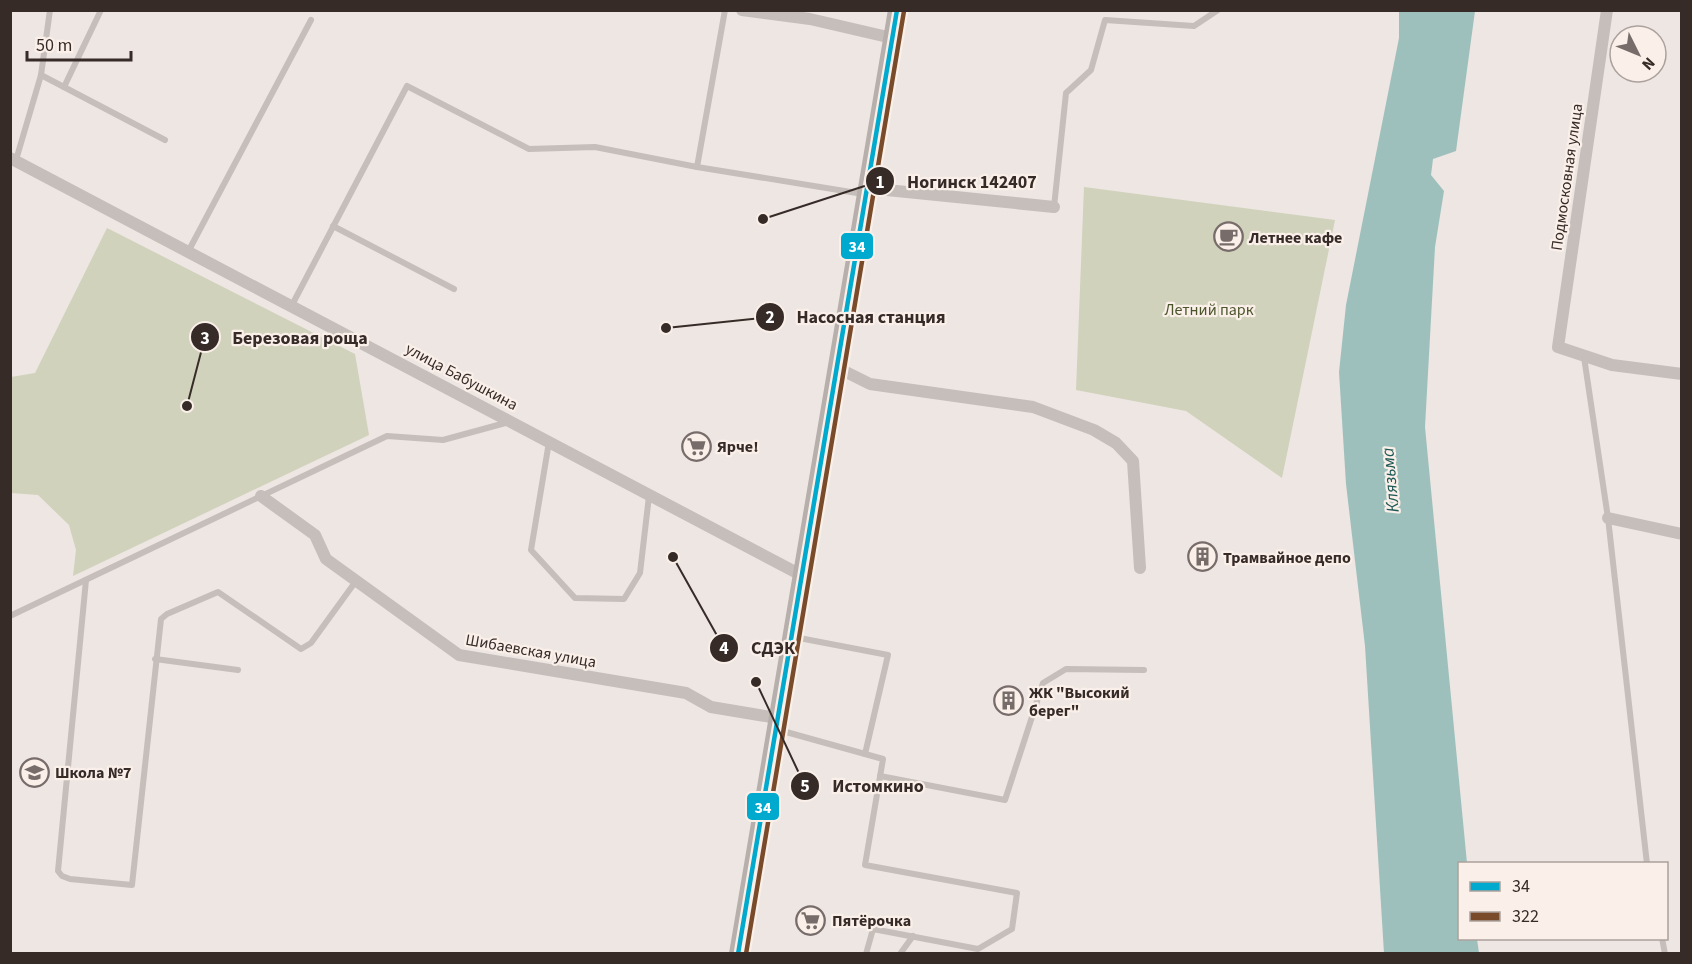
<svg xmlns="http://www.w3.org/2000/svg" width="1692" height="964" viewBox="0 0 1692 964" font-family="'Source Sans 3',sans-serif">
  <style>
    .green { fill: #d0d2bc }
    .water { fill: #9ec0bc }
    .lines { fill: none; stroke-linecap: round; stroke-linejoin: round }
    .service { stroke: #c6beba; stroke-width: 6 }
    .minor { stroke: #c6beba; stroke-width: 12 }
    .secondary { stroke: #b7afab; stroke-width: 18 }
    .bus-1-casing { stroke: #faf0e9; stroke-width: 9 }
    .bus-2-casing { stroke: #faf0e9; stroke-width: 9 }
    .bus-1 { stroke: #00a9ce; stroke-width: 4.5 }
    .bus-2 { stroke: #7a4b2a; stroke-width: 4.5 }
    .labels { text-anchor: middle; stroke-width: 4.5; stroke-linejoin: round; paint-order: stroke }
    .street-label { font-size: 16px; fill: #372b28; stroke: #faf0e9 }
    .poi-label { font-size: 16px; font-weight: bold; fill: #372b28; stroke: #faf0e9; text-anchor: start }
    .park-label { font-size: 16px; fill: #4b552c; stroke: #faf0e9 }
    .water-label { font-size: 18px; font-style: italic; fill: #1e5856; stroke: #faf0e9 }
    .leader { fill: none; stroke: #372b28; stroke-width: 2 }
    .callout-dot { fill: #372b28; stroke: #faf0e9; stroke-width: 2 }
    .mark-label { font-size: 18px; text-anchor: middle; font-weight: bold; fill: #fff }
    .callout-label { font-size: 18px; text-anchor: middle; font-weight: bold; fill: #372b28; stroke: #faf0e9; stroke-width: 4.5; stroke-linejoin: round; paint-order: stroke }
    .line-badge { stroke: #faf0e9; stroke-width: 2 }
    .badge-label { font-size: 16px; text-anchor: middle; font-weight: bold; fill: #fff }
  </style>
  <rect width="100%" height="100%" fill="#ede6e2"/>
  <!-- green -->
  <g class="green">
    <polygon points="1084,187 1335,220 1282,478 1186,411 1076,390"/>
    <polygon points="107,228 355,354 369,435 73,576 76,550 69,525 38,495 11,493 11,377 35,373"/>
  </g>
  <!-- water -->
  <polygon class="water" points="1399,11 1475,11 1456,151 1433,159 1431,175 1444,191 1435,247 1425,427 1467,863 1460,864 1460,938 1477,939 1479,953 1384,953 1365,646 1346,484 1339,372 1346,305 1399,38"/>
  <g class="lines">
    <!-- service -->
    <g class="service">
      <polyline points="725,10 697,167 863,194"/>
      <polyline points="41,75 165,140"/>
      <polyline points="64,87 101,10"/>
      <polyline points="16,160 41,75 50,10"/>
      <polyline points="1054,207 1066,93 1091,70 1105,20 1194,26 1218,10"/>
      <polyline points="333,226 454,289"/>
      <polyline points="189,250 311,20"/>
      <polyline points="292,305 407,86 529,149 595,147 697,167"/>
      <polyline points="1584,357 1608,518 1647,864"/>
      <polyline points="549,442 531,550 575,598 624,599 640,573 649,496"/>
      <polyline points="86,580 58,871 62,876 70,879 132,885 161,619 167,614 218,592 301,649 311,643 356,581"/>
      <polyline points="10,616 387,436 443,440 509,422"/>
      <polyline points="794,637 888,655 865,754"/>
      <polyline points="155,659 238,670"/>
      <polyline points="779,730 883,759 865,865 1017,893 1012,929 978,949 873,929 866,954"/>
      <polyline points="880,776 1005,800 1043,683 1066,669 1144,670"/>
      <polyline points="1662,938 1665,954"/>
      <polyline points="900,954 913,936"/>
    </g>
    <!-- minor -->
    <g class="minor">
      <polyline points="742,10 810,19 892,38"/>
      <polyline points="1607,10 1558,347 1612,365 1682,374"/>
      <polyline points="10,158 801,575"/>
      <polyline points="867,188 1054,207"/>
      <polyline points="836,367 870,384 1033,407 1094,430 1116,443 1133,461 1140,568"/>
      <polyline points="261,496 315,535 326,559 459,655 686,693 711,707 777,718"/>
      <polyline points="1608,518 1682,534"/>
    </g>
    <!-- secondary -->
    <polyline class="secondary" points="738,954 897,10"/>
    <defs>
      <polyline id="bus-1" points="738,954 897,10"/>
      <polyline id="bus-2" points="746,954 904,11"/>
    </defs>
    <!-- bus-1 casing -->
    <use href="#bus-1" class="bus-1-casing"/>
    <!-- bus-2 casing -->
    <use href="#bus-2" class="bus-2-casing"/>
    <!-- bus-1 -->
    <use href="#bus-1" class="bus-1"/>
    <!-- bus-2 -->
    <use href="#bus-2" class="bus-2"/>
  </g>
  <!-- icons -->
  <defs>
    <symbol id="cafe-ring" viewBox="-11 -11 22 22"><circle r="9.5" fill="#faf0e9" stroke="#776c69" stroke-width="1.5"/><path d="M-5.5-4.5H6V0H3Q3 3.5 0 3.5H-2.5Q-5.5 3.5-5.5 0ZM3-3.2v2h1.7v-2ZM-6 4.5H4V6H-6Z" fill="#776c69"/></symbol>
    <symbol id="supermarket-ring" viewBox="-11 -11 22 22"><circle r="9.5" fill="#faf0e9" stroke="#776c69" stroke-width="1.5"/><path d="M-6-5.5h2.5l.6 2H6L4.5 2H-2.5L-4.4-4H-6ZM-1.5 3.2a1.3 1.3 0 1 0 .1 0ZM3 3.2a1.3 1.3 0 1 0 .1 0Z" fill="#776c69"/></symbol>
    <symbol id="building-ring" viewBox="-11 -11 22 22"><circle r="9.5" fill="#faf0e9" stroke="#776c69" stroke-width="1.5"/><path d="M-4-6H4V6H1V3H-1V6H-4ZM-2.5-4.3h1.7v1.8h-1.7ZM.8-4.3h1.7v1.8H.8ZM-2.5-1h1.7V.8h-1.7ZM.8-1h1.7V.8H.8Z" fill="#776c69"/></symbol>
    <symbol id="school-ring" viewBox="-11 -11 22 22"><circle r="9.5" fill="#faf0e9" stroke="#776c69" stroke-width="1.5"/><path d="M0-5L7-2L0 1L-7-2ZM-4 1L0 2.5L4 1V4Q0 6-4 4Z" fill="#776c69"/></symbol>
  </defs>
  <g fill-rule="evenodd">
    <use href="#cafe-ring" x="1212" y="220" width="33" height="33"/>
    <use href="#supermarket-ring" x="680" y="430" width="33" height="33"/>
    <use href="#building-ring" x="1186" y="540" width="33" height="33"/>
    <use href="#building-ring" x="992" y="684" width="33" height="33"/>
    <use href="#school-ring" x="18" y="756" width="33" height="33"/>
    <use href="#supermarket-ring" x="794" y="904" width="33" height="33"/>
  </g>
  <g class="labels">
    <!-- street labels -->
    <g class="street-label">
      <text transform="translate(1566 177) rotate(-82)" y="6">Подмосковная улица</text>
      <text transform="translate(462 376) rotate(28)" y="6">улица Бабушкина</text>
      <text transform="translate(531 650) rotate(10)" y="6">Шибаевская улица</text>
    </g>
    <!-- poi labels -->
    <g class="poi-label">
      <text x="1249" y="243">Летнее кафе</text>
      <text x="717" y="452">Ярче!</text>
      <text x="1223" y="563">Трамвайное депо</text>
      <text x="1029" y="698">ЖК "Высокий<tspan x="1029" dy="18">берег"</tspan></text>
      <text x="55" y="778">Школа №7</text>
      <text x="832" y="926">Пятёрочка</text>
    </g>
    <!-- park labels -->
    <g class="park-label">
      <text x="1209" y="315">Летний парк</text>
    </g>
    <!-- water labels -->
    <g class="water-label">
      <text transform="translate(1390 480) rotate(-95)" y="6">Клязьма</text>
    </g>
  </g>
  <!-- callouts -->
  <path class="leader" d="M763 219L880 181M666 328L770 317M187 406L205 337M673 557L724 648M756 682L805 786"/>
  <g class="callout-dot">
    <circle cx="763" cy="219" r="6"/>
    <circle cx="666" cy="328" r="6"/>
    <circle cx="187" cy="406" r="6"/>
    <circle cx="673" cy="557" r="6"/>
    <circle cx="756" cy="682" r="6"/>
    <circle cx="880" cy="181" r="15"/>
    <circle cx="770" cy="317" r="15"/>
    <circle cx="205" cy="337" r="15"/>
    <circle cx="724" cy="648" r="15"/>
    <circle cx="805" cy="786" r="15"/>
  </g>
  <g class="mark-label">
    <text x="880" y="188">1</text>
    <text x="770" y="323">2</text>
    <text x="205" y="344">3</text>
    <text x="724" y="654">4</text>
    <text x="805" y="792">5</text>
  </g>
  <g class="callout-label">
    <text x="972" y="188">Ногинск 142407</text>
    <text x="871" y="323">Насосная станция</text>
    <text x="300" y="344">Березовая роща</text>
    <text x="773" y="654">СДЭК</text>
    <text x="878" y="792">Истомкино</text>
  </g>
  <g class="line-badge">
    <rect x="840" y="232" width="34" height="28" rx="6" fill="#00a9ce"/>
    <rect x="746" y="792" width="34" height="29" rx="6" fill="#00a9ce"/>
  </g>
  <g class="badge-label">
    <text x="857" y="252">34</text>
    <text x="763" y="813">34</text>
  </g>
  <!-- border -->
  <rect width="1692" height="964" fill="none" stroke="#372b28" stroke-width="24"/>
  <!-- legend -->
  <rect x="1458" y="862" width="210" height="78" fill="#faf0e9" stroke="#aca19c" stroke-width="1.5"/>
  <rect x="1470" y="882" width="30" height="9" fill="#00a9ce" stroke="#aca19c" stroke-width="1.5"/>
  <text x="1512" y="892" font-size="18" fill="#372b28">34</text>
  <rect x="1470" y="912" width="30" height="9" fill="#7a4b2a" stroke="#aca19c" stroke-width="1.5"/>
  <text x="1512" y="922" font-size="18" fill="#372b28">322</text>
  <!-- north arrow -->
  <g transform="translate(1638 54) rotate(133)"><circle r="28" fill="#faf0e9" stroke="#aca19c" stroke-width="1.5"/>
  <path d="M0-4.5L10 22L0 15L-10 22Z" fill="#776c69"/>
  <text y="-9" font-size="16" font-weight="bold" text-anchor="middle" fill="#372b28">N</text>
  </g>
  <!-- scale -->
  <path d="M27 51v9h104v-9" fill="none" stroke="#372b28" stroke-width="3"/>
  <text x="36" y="51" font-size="18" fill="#372b28" stroke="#faf0e9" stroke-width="4.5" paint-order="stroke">50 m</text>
</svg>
